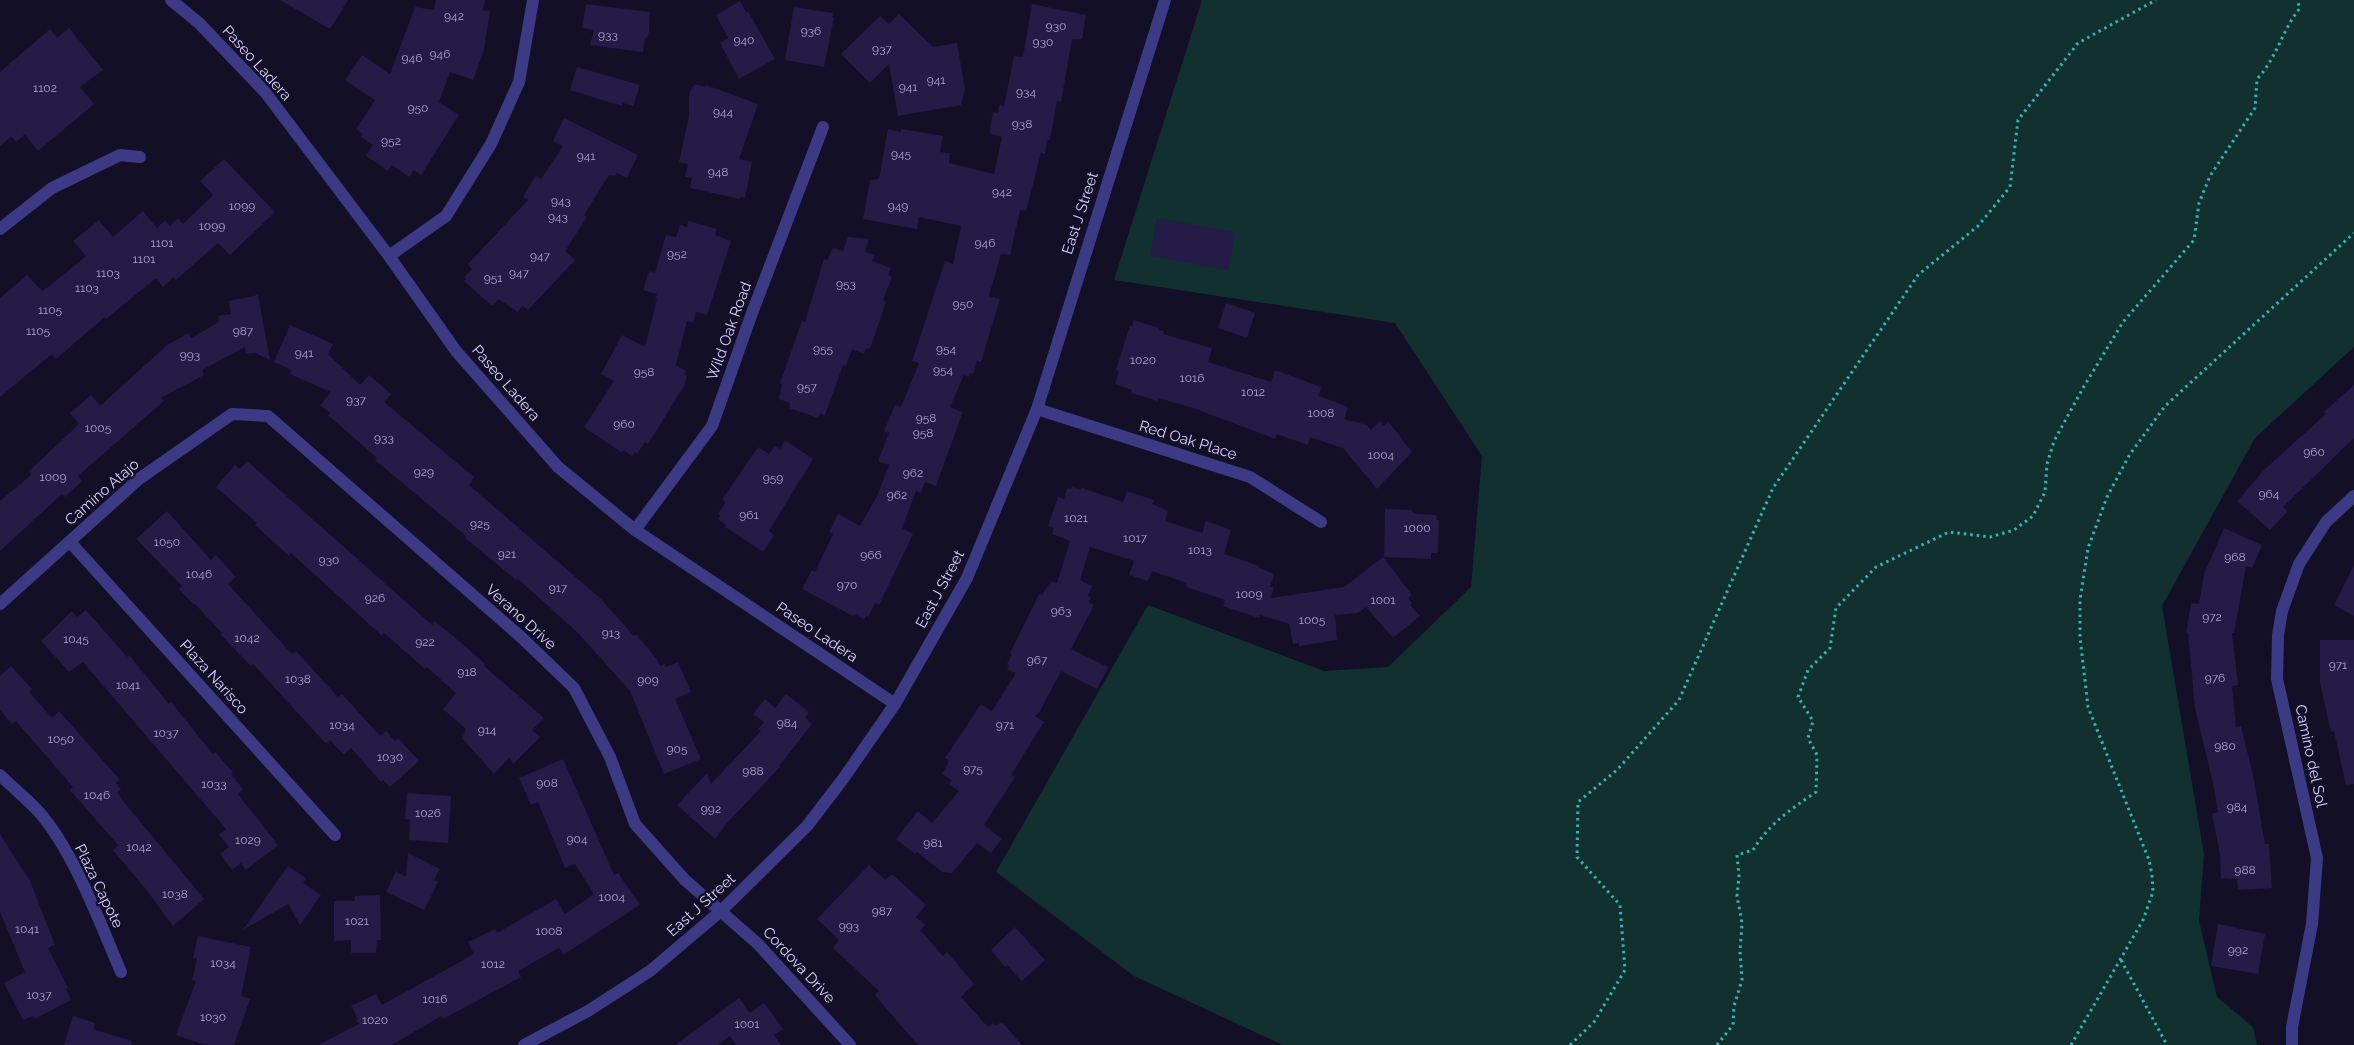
<svg xmlns="http://www.w3.org/2000/svg" width="2354" height="1045" viewBox="0 0 2354 1045" font-family="Raleway,sans-serif">
  <style>
    .green { fill: #12302f }
    .building { fill: #241b47 }
    .lines { fill: none; stroke-linecap: round; stroke-linejoin: round }
    .path { stroke: #2fb8b0; stroke-width: 3; stroke-dasharray: 2.5 4; stroke-linecap: butt }
    .minor { stroke: #3d3a85; stroke-width: 12 }
    .labels { text-anchor: middle; stroke-width: 5; stroke-linejoin: round; paint-order: stroke }
    .number-label { font-size: 12px; fill: #aca6d1 }
    .street-label { font-size: 15px; fill: #d9d4ff; stroke: #130f26 }
  </style>
  <rect width="100%" height="100%" fill="#130f26"/>
  <!-- green -->
  <polygon class="green" points="1202,0 2354,0 2354,347 2255,438 2162,606 2204,854 2199,921 2217,997 2253,1027 2257,1045 1283,1045 1134,976 996,872 1148,605 1324,671 1388,667 1471,587 1482,456 1395,323 1114,280"/>
  <!-- building -->
  <g class="building">
    <polygon points="280,0 348,0 330,29"/>
    <polygon points="436,0 485,0 483,10 490,11 484,50 473,80 450,72 439,102 459,115 421,175 414,170 409,177 392,165 388,171 366,156 373,145 361,137 363,134 356,129 375,100 345,80 362,55 390,74 415,7 434,10"/>
    <polygon points="740,1 746,12 748,11 775,59 739,79 720,43 728,38 716,15"/>
    <polygon points="586,4 650,12 649,32 647,38 645,38 643,52 590,45 594,30 582,28"/>
    <polygon points="1032,4 1086,15 1082,39 1072,39 1061,102 1057,101 1050,140 1047,140 1045,154 1041,153 1026,211 1020,210 1010,255 1001,254 989,296 1000,299 981,362 977,361 973,374 970,373 969,377 964,375 950,407 962,412 962,414 936,486 925,482 921,493 916,491 902,528 913,534 879,605 875,603 868,617 866,616 864,619 854,614 853,616 802,589 812,570 815,572 833,534 829,532 838,514 860,526 877,496 889,465 878,461 889,433 884,431 895,405 901,407 919,363 912,361 945,261 953,264 961,226 919,217 917,229 863,219 870,180 879,179 888,129 901,132 901,129 943,136 940,152 950,153 949,163 994,174 1002,137 989,133 993,112 998,113 999,105 1004,106 1014,56 1023,57"/>
    <polygon points="794,7 833,13 832,17 834,18 824,67 785,60"/>
    <polygon points="899,14 933,47 957,43 965,89 961,105 898,116 889,64 870,83 841,54 880,16 889,24"/>
    <polygon points="69,28 103,70 80,87 94,104 38,151 25,134 16,142 12,136 0,146 0,72 50,29 57,38"/>
    <polygon points="577,67 640,85 633,106 623,103 622,106 570,90"/>
    <polygon points="695,84 705,87 706,85 758,104 739,159 752,162 745,198 740,197 740,199 690,188 692,178 685,177 688,164 679,162 689,116 689,93"/>
    <polygon points="564,118 638,155 627,178 617,173 615,176 609,175 584,215 587,217 565,251 575,260 545,292 528,310 523,306 517,312 499,299 492,306 464,281 466,279 464,277 472,269 468,264 528,200 523,197 536,176 541,179 563,146 553,141"/>
    <polygon points="224,159 275,212 230,255 218,243 176,280 173,277 163,287 156,278 106,319 105,317 56,359 52,354 0,397 0,298 27,275 42,291 51,285 86,256 73,241 99,220 113,237 143,211 157,228 165,220 170,226 178,218 183,224 213,195 200,181"/>
    <polygon points="1157,218 1235,232 1228,270 1150,256"/>
    <polygon points="688,221 717,229 715,235 731,241 707,315 696,312 693,323 687,321 676,365 686,371 684,374 687,376 684,386 648,444 645,442 637,454 635,452 632,456 623,450 621,452 584,427 614,381 601,374 622,335 645,347 657,299 655,299 657,294 643,290 649,271 655,273 666,235 676,237 680,225 687,227"/>
    <polygon points="848,237 869,239 865,252 875,255 872,261 891,268 888,275 892,277 883,300 886,302 870,349 866,348 864,354 852,349 846,366 843,365 825,415 820,413 818,418 789,408 790,403 779,399 782,384 780,383 802,321 805,322 824,259 827,260 833,248 843,251"/>
    <polygon points="258,295 270,360 255,353 246,354 245,347 202,370 204,375 161,398 164,401 78,476 82,481 65,497 62,494 0,551 0,501 31,475 29,471 79,424 70,413 91,395 100,406 167,345 189,333 191,338 219,322 218,316 231,314 229,301"/>
    <polygon points="1226,303 1255,313 1247,338 1218,328"/>
    <polygon points="1134,320 1159,328 1159,330 1164,331 1163,334 1212,348 1208,362 1271,382 1275,370 1321,387 1319,396 1348,407 1344,419 1367,425 1371,430 1380,421 1384,426 1388,421 1412,452 1377,489 1343,448 1310,437 1308,445 1277,434 1275,439 1196,409 1159,398 1158,401 1131,393 1132,390 1115,384 1119,371 1116,370 1130,325 1132,326"/>
    <polygon points="290,325 333,344 328,354 360,385 369,375 391,394 384,402 474,477 469,485 600,598 634,636 636,634 656,658 660,666 665,664 666,667 678,662 691,692 675,699 701,759 664,774 630,691 578,633 517,578 516,580 465,538 466,536 375,460 377,458 328,415 330,413 320,405 331,392 290,374 292,370 274,362"/>
    <polygon points="2354,385 2354,438 2283,507 2288,511 2270,530 2237,501 2265,469 2326,414 2324,412"/>
    <polygon points="785,440 813,459 769,531 774,535 763,552 725,527 726,525 718,519 720,516 718,514 725,503 723,498 758,447 769,454 775,446 780,449"/>
    <polygon points="247,461 432,625 435,621 466,647 485,664 484,666 544,718 532,730 540,737 513,764 510,757 494,774 462,738 466,729 443,709 456,693 427,667 425,669 384,633 382,636 291,553 289,556 255,525 257,523 216,487 235,465 240,469"/>
    <polygon points="1072,487 1081,490 1082,488 1123,502 1127,491 1154,500 1152,504 1168,511 1165,521 1202,533 1206,521 1231,530 1224,554 1259,566 1259,568 1272,573 1274,575 1270,587 1274,587 1271,598 1344,587 1383,557 1412,595 1408,598 1412,603 1410,605 1420,616 1393,638 1366,607 1358,613 1335,615 1337,640 1299,646 1299,643 1293,644 1289,624 1260,615 1259,618 1223,606 1225,600 1186,587 1187,583 1152,571 1148,581 1129,575 1134,561 1090,547 1080,580 1092,586 1088,596 1091,598 1089,602 1094,605 1071,649 1108,667 1097,689 1061,671 1039,713 1035,716 1044,722 1011,775 1015,777 984,825 1002,839 991,853 977,843 952,873 942,872 917,852 915,854 896,839 918,811 932,823 959,791 949,784 952,780 942,774 949,761 945,758 981,704 992,711 1016,673 1007,669 1009,665 1007,664 1012,654 1010,653 1039,594 1042,595 1051,581 1057,583 1070,541 1052,534 1054,528 1048,526 1058,497 1064,499 1067,488 1071,489"/>
    <polygon points="1385,509 1412,510 1412,512 1417,514 1436,515 1437,520 1439,520 1438,553 1431,553 1431,559 1384,557"/>
    <polygon points="167,511 211,560 216,555 236,577 228,584 292,654 296,651 338,697 342,694 380,736 386,731 395,741 398,738 419,761 390,787 383,780 381,782 351,748 344,755 330,740 326,744 253,664 251,666 220,634 222,633 195,604 194,605 179,589 182,586 136,539"/>
    <polygon points="2224,528 2262,545 2252,568 2246,566 2234,633 2232,633 2238,685 2232,686 2236,727 2241,726 2253,775 2265,844 2269,844 2272,888 2238,890 2237,879 2221,878 2220,855 2212,814 2218,812 2213,783 2195,709 2188,633 2186,633 2191,603 2199,604 2204,574"/>
    <polygon points="2354,565 2354,616 2334,605"/>
    <polygon points="86,610 127,657 129,655 169,704 171,702 213,754 215,752 233,772 231,774 243,789 238,794 278,845 246,870 241,863 232,870 220,854 229,847 219,835 226,829 83,662 69,672 41,641 72,611 77,617"/>
    <polygon points="2320,640 2354,640 2354,784 2346,785 2334,731 2331,732 2320,683"/>
    <polygon points="11,666 32,689 29,692 52,718 59,711 120,780 116,783 121,789 117,792 124,802 204,899 173,926 145,888 113,850 118,845 70,790 73,787 16,721 12,724 0,710 0,676"/>
    <polygon points="786,694 809,712 805,718 812,724 779,766 780,767 728,822 715,839 677,805 707,773 711,784 761,731 758,729 764,722 753,714 765,699 775,708"/>
    <polygon points="563,759 614,875 618,873 640,905 563,955 559,948 518,971 521,977 443,1019 441,1016 392,1045 318,1045 359,1024 356,1020 358,1019 351,1006 376,994 382,1005 474,954 468,942 495,929 497,933 556,899 565,914 594,894 575,864 565,868 538,802 531,805 519,778"/>
    <polygon points="407,793 451,796 448,843 409,840 410,820 405,819"/>
    <polygon points="0,834 30,881 55,945 48,948 68,988 66,989 71,1000 35,1019 33,1016 23,1020 4,983 25,972 0,912"/>
    <polygon points="408,853 440,869 434,880 438,882 424,910 386,892 396,871 406,877"/>
    <polygon points="869,865 885,880 892,874 926,905 916,917 925,925 920,930 943,956 947,952 974,984 961,997 988,1027 993,1023 996,1026 1002,1022 1022,1045 918,1045 877,998 875,995 879,991 833,948 839,940 817,919"/>
    <polygon points="288,866 306,878 303,883 321,895 300,925 288,904 243,930"/>
    <polygon points="380,895 381,940 377,940 376,953 351,953 351,940 334,941 334,901 354,901 355,896"/>
    <polygon points="2218,924 2265,934 2258,974 2211,966"/>
    <polygon points="1015,927 1045,960 1022,981 1007,965 1005,967 991,950"/>
    <polygon points="198,936 251,947 241,996 250,999 234,1045 206,1045 176,1035 196,981 192,980 197,958 193,958"/>
    <polygon points="739,998 750,1013 764,1003 783,1029 774,1035 781,1045 736,1045 730,1036 717,1045 675,1045"/>
    <polygon points="73,1016 95,1023 93,1029 132,1041 131,1045 64,1045"/>
  </g>
  <g class="lines">
    <!-- path -->
    <g class="path">
      <polyline points="2121,960 2167,1045"/>
      <polyline points="1570,1045 1594,1022 1625,970 1620,905 1577,857 1578,802 1617,770 1679,700 1773,488 1918,275 1978,226 2010,187 2018,120 2078,43 2156,0"/>
      <path d="M1717,1045l16,-20 1,-19 8,-26 -2,-29 2,-28 -5,-27 2,-20 -2,-21 16,-5c16,-26 38,-41 63,-58l1,-37 -9,-17 5,-17 -15,-24 10,-27 22,-22 6,-40 40,-41 73,-35 41,5 24,-7 19,-14 12,-24 2,-28 7,-23 29,-53 40,-66 71,-82 5,-37 11,-27 45,-68 2,-29c20,-21 25,-49 43,-71l-3,-8"/>
      <polyline points="2071,1045 2143,920 2153,892 2152,875 2149,860 2088,707 2080,637 2080,600 2088,548 2107,497 2130,454 2165,406 2354,233"/>
    </g>
    <!-- minor -->
    <g class="minor">
      <polyline points="171,0 199,23 265,92 389,256 456,351 558,467 635,530 895,704"/>
      <polyline points="0,229 52,188 120,155 140,157"/>
      <polyline points="389,256 446,216 491,144 519,82 533,0"/>
      <polyline points="1037,409 1250,477 1321,522"/>
      <polyline points="635,530 712,426 752,313 823,127"/>
      <polyline points="70,542 335,835"/>
      <polyline points="0,604 139,479 232,414 268,416 521,637 574,688 610,757 635,824 685,880 758,944 850,1045"/>
      <path d="M0,775c13,13 27,24 39,37 35,40 61,111 82,160"/>
      <polyline points="524,1045 588,1011 650,971 722,910 807,826 843,779 895,704 967,578 1037,409 1165,0"/>
      <polyline points="2292,1045 2292,1027 2312,924 2317,858 2277,679 2278,635 2282,611 2299,564 2326,522 2354,496"/>
    </g>
  </g>
  <g class="labels">
    <!-- number labels -->
    <g class="number-label">
      <text x="454" y="20">942</text>
      <text x="1056" y="30">930</text>
      <text x="811" y="35">936</text>
      <text x="608" y="39">933</text>
      <text x="744" y="44">940</text>
      <text x="1043" y="46">930</text>
      <text x="882" y="53">937</text>
      <text x="440" y="58">946</text>
      <text x="412" y="62">946</text>
      <text x="936" y="84">941</text>
      <text x="908" y="91">941</text>
      <text x="45" y="92">1102</text>
      <text x="1026" y="96">934</text>
      <text x="418" y="112">950</text>
      <text x="723" y="116">944</text>
      <text x="1022" y="128">938</text>
      <text x="391" y="145">952</text>
      <text x="901" y="158">945</text>
      <text x="586" y="160">941</text>
      <text x="718" y="176">948</text>
      <text x="1002" y="196">942</text>
      <text x="561" y="205">943</text>
      <text x="242" y="210">1099</text>
      <text x="898" y="210">949</text>
      <text x="558" y="221">943</text>
      <text x="212" y="230">1099</text>
      <text x="162" y="247">1101</text>
      <text x="985" y="247">946</text>
      <text x="677" y="258">952</text>
      <text x="540" y="260">947</text>
      <text x="144" y="263">1101</text>
      <text x="108" y="277">1103</text>
      <text x="519" y="277">947</text>
      <text x="493" y="282">951</text>
      <text x="846" y="288">953</text>
      <text x="87" y="292">1103</text>
      <text x="963" y="308">950</text>
      <text x="50" y="314">1105</text>
      <text x="38" y="335">1105</text>
      <text x="243" y="335">987</text>
      <text x="823" y="353">955</text>
      <text x="946" y="353">954</text>
      <text x="304" y="357">941</text>
      <text x="190" y="359">993</text>
      <text x="1143" y="364">1020</text>
      <text x="943" y="374">954</text>
      <text x="644" y="376">958</text>
      <text x="1192" y="382">1016</text>
      <text x="807" y="391">957</text>
      <text x="1253" y="396">1012</text>
      <text x="356" y="404">937</text>
      <text x="1321" y="417">1008</text>
      <text x="926" y="422">958</text>
      <text x="624" y="428">960</text>
      <text x="98" y="432">1005</text>
      <text x="923" y="437">958</text>
      <text x="384" y="442">933</text>
      <text x="2314" y="456">960</text>
      <text x="1381" y="459">1004</text>
      <text x="424" y="476">929</text>
      <text x="913" y="477">962</text>
      <text x="53" y="481">1009</text>
      <text x="773" y="482">959</text>
      <text x="2269" y="498">964</text>
      <text x="897" y="499">962</text>
      <text x="749" y="519">961</text>
      <text x="1076" y="522">1021</text>
      <text x="480" y="528">925</text>
      <text x="1417" y="532">1000</text>
      <text x="1135" y="542">1017</text>
      <text x="167" y="546">1050</text>
      <text x="1200" y="554">1013</text>
      <text x="507" y="558">921</text>
      <text x="871" y="559">966</text>
      <text x="2235" y="561">968</text>
      <text x="329" y="564">930</text>
      <text x="199" y="578">1046</text>
      <text x="847" y="589">970</text>
      <text x="558" y="592">917</text>
      <text x="1249" y="598">1009</text>
      <text x="375" y="602">926</text>
      <text x="1383" y="604">1001</text>
      <text x="1061" y="615">963</text>
      <text x="2212" y="621">972</text>
      <text x="1312" y="624">1005</text>
      <text x="611" y="637">913</text>
      <text x="247" y="642">1042</text>
      <text x="76" y="643">1045</text>
      <text x="425" y="646">922</text>
      <text x="1037" y="664">967</text>
      <text x="2338" y="669">971</text>
      <text x="467" y="676">918</text>
      <text x="2215" y="682">976</text>
      <text x="298" y="683">1038</text>
      <text x="648" y="684">909</text>
      <text x="128" y="689">1041</text>
      <text x="787" y="727">984</text>
      <text x="342" y="729">1034</text>
      <text x="1005" y="729">971</text>
      <text x="487" y="734">914</text>
      <text x="166" y="737">1037</text>
      <text x="61" y="743">1050</text>
      <text x="2225" y="750">980</text>
      <text x="677" y="753">905</text>
      <text x="390" y="761">1030</text>
      <text x="973" y="773">975</text>
      <text x="753" y="775">988</text>
      <text x="547" y="787">908</text>
      <text x="214" y="788">1033</text>
      <text x="97" y="799">1046</text>
      <text x="2237" y="811">984</text>
      <text x="711" y="813">992</text>
      <text x="428" y="817">1026</text>
      <text x="577" y="843">904</text>
      <text x="248" y="844">1029</text>
      <text x="933" y="847">981</text>
      <text x="139" y="851">1042</text>
      <text x="2245" y="874">988</text>
      <text x="175" y="898">1038</text>
      <text x="612" y="901">1004</text>
      <text x="882" y="915">987</text>
      <text x="357" y="925">1021</text>
      <text x="849" y="930">993</text>
      <text x="27" y="933">1041</text>
      <text x="549" y="935">1008</text>
      <text x="2238" y="954">992</text>
      <text x="223" y="967">1034</text>
      <text x="493" y="968">1012</text>
      <text x="39" y="999">1037</text>
      <text x="435" y="1003">1016</text>
      <text x="213" y="1021">1030</text>
      <text x="375" y="1024">1020</text>
      <text x="747" y="1028">1001</text>
    </g>
    <!-- street labels -->
    <g class="street-label">
      <text transform="translate(257 63) rotate(48)" y="5">Paseo Ladera</text>
      <text transform="translate(1080 213) rotate(-72)" y="5">East J Street</text>
      <text transform="translate(729 331) rotate(-70)" y="5">Wild Oak Road</text>
      <text transform="translate(506 383) rotate(49)" y="5">Paseo Ladera</text>
      <text transform="translate(1188 440) rotate(17)" y="5">Red Oak Place</text>
      <text transform="translate(102 492) rotate(-41)" y="5">Camino Atajo</text>
      <text transform="translate(940 589) rotate(-62)" y="5">East J Street</text>
      <text transform="translate(521 617) rotate(42)" y="5">Verano Drive</text>
      <text transform="translate(817 632) rotate(34)" y="5">Paseo Ladera</text>
      <text transform="translate(214 677) rotate(48)" y="5">Plaza Narisco</text>
      <text transform="translate(2311 756) rotate(78)" y="5">Camino del Sol</text>
      <text transform="translate(99 886) rotate(64)" y="5">Plaza Capote</text>
      <text transform="translate(701 905) rotate(-42)" y="5">East J Street</text>
      <text transform="translate(799 965) rotate(47)" y="5">Cordova Drive</text>
    </g>
  </g>
</svg>
